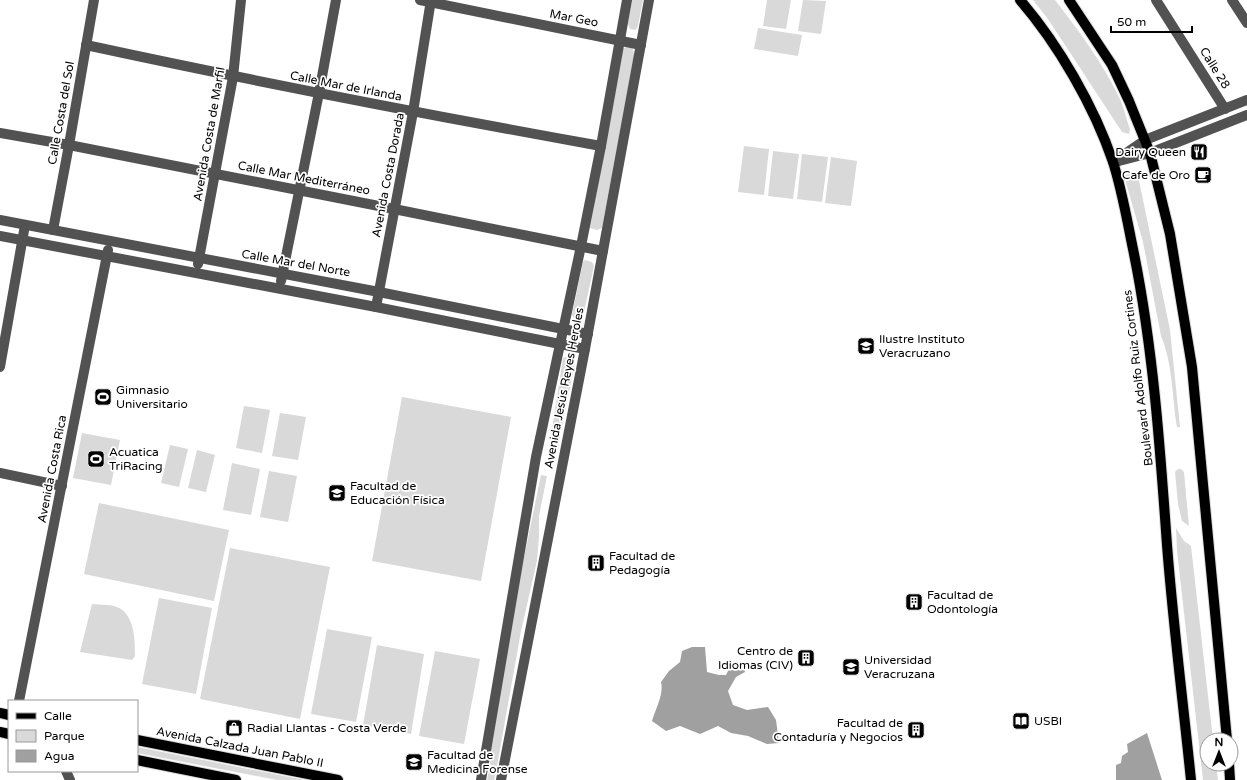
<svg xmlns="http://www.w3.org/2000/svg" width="1247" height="780" viewBox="0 0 1247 780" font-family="'Varela Round',sans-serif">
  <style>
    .green { fill: #d9d9d9 }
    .water { fill: #a0a0a0 }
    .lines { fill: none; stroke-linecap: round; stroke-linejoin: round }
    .major-casing { stroke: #dbdbdb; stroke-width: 12 }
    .minor { stroke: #525252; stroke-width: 10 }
    .major { stroke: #000; stroke-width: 10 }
    .labels { text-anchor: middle; stroke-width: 3.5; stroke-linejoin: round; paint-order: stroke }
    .street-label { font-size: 12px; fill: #000; stroke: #fff }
    .poi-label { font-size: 12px; fill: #000; stroke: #fff; text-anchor: start }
  </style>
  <rect width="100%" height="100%" fill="#fff"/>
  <!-- green -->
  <g class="green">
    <polygon points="632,0 643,0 638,26 636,30 630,29 628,24"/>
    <polygon points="767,0 791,0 786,29 763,26"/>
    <polygon points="803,0 826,1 821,34 798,31"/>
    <path d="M1033,0h22c24,31 47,62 64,97 5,10 7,22 11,32l-1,5 -7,-2 -74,-113z"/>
    <polygon points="758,28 802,35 798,56 754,49"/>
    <polygon points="628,47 633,49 634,55 602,228 597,230 590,228 623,48"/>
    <polygon points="744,146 769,149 764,195 738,192"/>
    <polygon points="773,151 799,154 793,199 768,196"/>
    <polygon points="802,154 828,157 822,202 797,199"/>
    <polygon points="831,157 857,161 851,206 825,203"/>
    <path d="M1137,171l33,159 10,97h-3c-5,-30 -4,-63 -16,-91l-18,-94 -19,-66z"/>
    <path d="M585,260l7,2 2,4 -12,55c-5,0 -8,-2 -10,-6l11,-53z"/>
    <polygon points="566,357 573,359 575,362 557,451 549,449 563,358"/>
    <polygon points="402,397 511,417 481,581 372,561"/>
    <polygon points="244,406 270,410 262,453 236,448"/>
    <polygon points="280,413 306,417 298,460 272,456"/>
    <polygon points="82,433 120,440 111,485 73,478"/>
    <polygon points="170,445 188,449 179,487 161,483"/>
    <polygon points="197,450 215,455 206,492 188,488"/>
    <polygon points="232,463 260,469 251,515 223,510"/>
    <polygon points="1178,469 1181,469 1184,472 1189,526 1182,521 1178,504 1175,472"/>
    <polygon points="269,471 297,476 288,522 260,517"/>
    <polygon points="541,475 547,476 539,516 539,536 537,561 521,631 496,772 494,780 487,780 490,764 489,753 520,577"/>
    <polygon points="99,503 229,530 214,601 84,574"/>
    <polygon points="1176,528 1184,541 1191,546 1213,740 1207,740 1207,764 1216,764 1218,780 1203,780 1177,551"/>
    <polygon points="230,548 330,567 300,719 200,699"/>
    <polygon points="159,598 212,608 196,694 142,684"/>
    <path d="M92,604c9,1 22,0 29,5 14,10 14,32 14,47l-3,4 -52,-8z"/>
    <polygon points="327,629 372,637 356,722 311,714"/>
    <polygon points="377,645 424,654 411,734 363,725"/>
    <polygon points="435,651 480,659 464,744 419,736"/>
    <polygon points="137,747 305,780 277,780 137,753"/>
  </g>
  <!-- water -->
  <g class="water">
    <path d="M692,647h13l2,25 12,3h7l6,-12h12l1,9 -9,5 -8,14 5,14 14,5 21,-3 8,13 3,23 -12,1 -19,-8 -17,-3 -13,-7 -18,8 -20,-8 -14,5 -14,-10c4,-13 12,-27 9,-39l8,-11 11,-9 2,-11z"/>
    <polygon points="1147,733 1162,780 1116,780 1116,765 1121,763 1122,756 1128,752 1127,744"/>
  </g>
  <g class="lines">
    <defs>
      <g id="major">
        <path d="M1020,0c38,44 74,106 93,162 9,28 14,58 20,87 20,97 27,197 34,296 6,78 16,157 24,235"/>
        <polyline points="1069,0 1112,65 1129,101 1150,153 1170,234 1192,367 1227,740"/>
        <polyline points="0,713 9,715"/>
        <polyline points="0,732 9,734"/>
        <polyline points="137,740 338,780"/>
        <polyline points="137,760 236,780"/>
        <polyline points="1229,764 1230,780"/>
      </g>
    </defs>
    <!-- major casing -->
    <use href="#major" class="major-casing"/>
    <!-- minor -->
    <g class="minor">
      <polyline points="420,0 641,45"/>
      <polyline points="1156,0 1225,109"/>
      <polyline points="1232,0 1247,23"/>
      <path d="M86,45c171,37 343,70 515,101"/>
      <polyline points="0,133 69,145 394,209 603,251"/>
      <polyline points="1119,161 1150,153 1247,115"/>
      <polyline points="1113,162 1145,140 1247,100"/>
      <polyline points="0,220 379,292 588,334"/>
      <polyline points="53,230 69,145 94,0"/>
      <polyline points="0,236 376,307 585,349"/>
      <polyline points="198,264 233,77 241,0"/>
      <polyline points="281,281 319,93 336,0"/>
      <polyline points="376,307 413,112 431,0"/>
      <polyline points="0,367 25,225"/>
      <polyline points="0,473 62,486"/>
      <polyline points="19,701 108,250"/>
      <polyline points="66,771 70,780"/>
      <polyline points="481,780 536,457 581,246 601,146 627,0"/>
      <polyline points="501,780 585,349 649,0"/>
    </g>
    <!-- major -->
    <use href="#major" class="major"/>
  </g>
  <!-- icons -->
  <defs>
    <symbol id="restaurant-square" viewBox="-11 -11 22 22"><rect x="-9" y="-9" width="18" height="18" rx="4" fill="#000" stroke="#fff"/><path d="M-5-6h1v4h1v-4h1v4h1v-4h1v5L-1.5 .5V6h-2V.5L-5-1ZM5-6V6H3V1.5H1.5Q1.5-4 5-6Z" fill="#fff"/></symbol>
    <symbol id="cafe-square" viewBox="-11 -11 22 22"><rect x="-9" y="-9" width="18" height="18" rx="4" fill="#000" stroke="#fff"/><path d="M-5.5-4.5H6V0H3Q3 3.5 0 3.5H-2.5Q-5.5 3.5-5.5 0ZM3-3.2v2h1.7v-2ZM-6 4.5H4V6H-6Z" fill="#fff"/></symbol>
    <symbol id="school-square" viewBox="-11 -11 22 22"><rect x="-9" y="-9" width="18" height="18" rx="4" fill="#000" stroke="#fff"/><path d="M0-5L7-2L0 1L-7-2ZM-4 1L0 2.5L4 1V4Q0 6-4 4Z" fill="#fff"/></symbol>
    <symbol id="stadium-square" viewBox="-11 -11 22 22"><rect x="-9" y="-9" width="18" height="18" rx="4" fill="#000" stroke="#fff"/><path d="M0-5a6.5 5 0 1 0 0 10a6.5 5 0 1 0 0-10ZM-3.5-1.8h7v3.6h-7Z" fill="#fff"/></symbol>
    <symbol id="university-square" viewBox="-11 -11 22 22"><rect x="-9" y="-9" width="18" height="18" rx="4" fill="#000" stroke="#fff"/><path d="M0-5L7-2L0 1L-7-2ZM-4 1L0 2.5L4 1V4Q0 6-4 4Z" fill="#fff"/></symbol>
    <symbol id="building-square" viewBox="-11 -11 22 22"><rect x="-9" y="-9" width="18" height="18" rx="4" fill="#000" stroke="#fff"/><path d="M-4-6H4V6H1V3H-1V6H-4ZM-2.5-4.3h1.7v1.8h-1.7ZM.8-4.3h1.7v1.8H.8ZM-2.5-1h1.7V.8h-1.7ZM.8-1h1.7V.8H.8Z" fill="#fff"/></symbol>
    <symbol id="library-square" viewBox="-11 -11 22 22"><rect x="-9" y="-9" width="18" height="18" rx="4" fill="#000" stroke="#fff"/><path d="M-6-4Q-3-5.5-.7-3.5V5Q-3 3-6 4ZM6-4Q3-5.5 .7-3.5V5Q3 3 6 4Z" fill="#fff"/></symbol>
    <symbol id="shop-square" viewBox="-11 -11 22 22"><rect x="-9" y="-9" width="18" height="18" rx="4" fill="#000" stroke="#fff"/><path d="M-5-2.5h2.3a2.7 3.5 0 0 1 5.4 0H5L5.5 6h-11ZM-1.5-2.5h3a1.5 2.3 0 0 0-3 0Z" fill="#fff"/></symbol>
  </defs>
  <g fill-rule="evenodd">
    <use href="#restaurant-square" x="1189" y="142" width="20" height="20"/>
    <use href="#cafe-square" x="1193" y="165" width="20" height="20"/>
    <use href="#school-square" x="856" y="336" width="20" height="20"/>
    <use href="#stadium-square" x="93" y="387" width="20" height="20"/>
    <use href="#stadium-square" x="86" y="449" width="20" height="20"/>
    <use href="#university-square" x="327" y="483" width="20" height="20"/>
    <use href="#building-square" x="586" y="553" width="20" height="20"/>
    <use href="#building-square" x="904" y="592" width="20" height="20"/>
    <use href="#building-square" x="796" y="648" width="20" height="20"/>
    <use href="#university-square" x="841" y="657" width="20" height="20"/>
    <use href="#library-square" x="1011" y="711" width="20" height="20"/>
    <use href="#shop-square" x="224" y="718" width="20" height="20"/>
    <use href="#building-square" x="906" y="720" width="20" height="20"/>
    <use href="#university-square" x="404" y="752" width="20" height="20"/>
  </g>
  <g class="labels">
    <!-- street labels -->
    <g class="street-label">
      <text transform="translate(574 18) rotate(11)" y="4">Mar Geo</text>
      <text transform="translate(1215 68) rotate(58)" y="4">Calle 28</text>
      <text transform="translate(346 86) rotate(11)" y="4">Calle Mar de Irlanda</text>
      <text transform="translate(61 113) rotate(-80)" y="4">Calle Costa del Sol</text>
      <text transform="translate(209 134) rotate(-80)" y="4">Avenida Costa de Marfil</text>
      <text transform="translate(388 175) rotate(-79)" y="4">Avenida Costa Dorada</text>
      <text transform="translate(304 178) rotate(11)" y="4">Calle Mar Mediterráneo</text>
      <text transform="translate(296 263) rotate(10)" y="4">Calle Mar del Norte</text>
      <text transform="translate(1138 378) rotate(-97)" y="4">Boulevard Adolfo Ruiz Cortines</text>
      <text transform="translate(564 388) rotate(-79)" y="4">Avenida Jesús Reyes Heroles</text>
      <text transform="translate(52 469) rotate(-79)" y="4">Avenida Costa Rica</text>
      <text transform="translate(240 747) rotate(11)" y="4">Avenida Calzada Juan Pablo II</text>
    </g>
    <!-- poi labels -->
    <g class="poi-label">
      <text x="1186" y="156" text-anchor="end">Dairy Queen</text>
      <text x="1190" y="179" text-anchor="end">Cafe de Oro</text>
      <text x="879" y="343">Ilustre Instituto<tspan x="879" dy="14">Veracruzano</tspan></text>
      <text x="116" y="394">Gimnasio<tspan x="116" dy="14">Universitario</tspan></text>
      <text x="109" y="456">Acuatica<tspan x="109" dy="14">TriRacing</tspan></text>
      <text x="350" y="490">Facultad de<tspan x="350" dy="14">Educación Física</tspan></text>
      <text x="609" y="560">Facultad de<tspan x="609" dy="14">Pedagogía</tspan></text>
      <text x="927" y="599">Facultad de<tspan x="927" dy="14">Odontología</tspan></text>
      <text x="793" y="655" text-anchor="end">Centro de<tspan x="793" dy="14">Idiomas (CIV)</tspan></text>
      <text x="864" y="664">Universidad<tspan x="864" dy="14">Veracruzana</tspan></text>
      <text x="1034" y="725">USBI</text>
      <text x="903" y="727" text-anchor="end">Facultad de<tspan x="903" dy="14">Contaduría y Negocios</tspan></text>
      <text x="247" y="732">Radial Llantas - Costa Verde</text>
      <text x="427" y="759">Facultad de<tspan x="427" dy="14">Medicina Forense</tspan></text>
    </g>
  </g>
  <!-- legend -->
  <rect x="8" y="700" width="130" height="72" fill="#ffffff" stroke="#999999"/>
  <rect x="16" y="713" width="20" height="6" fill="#000000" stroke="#999999"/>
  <text x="44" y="720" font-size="12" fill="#000000">Calle</text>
  <rect x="16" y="730" width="20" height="12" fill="#d9d9d9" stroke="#999999"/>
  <text x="44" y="740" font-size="12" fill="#000000">Parque</text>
  <rect x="16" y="750" width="20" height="12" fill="#a0a0a0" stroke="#999999"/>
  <text x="44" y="760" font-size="12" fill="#000000">Agua</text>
  <!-- north arrow -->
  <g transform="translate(1219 752)"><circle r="19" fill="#ffffff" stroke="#999999"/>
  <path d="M0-3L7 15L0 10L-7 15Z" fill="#000000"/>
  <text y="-6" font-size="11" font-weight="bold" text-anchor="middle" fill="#000000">N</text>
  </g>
  <!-- scale -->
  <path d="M1111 26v6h81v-6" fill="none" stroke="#000000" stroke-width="2"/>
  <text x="1117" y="26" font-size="12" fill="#000000" stroke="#ffffff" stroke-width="3" paint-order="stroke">50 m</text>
</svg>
